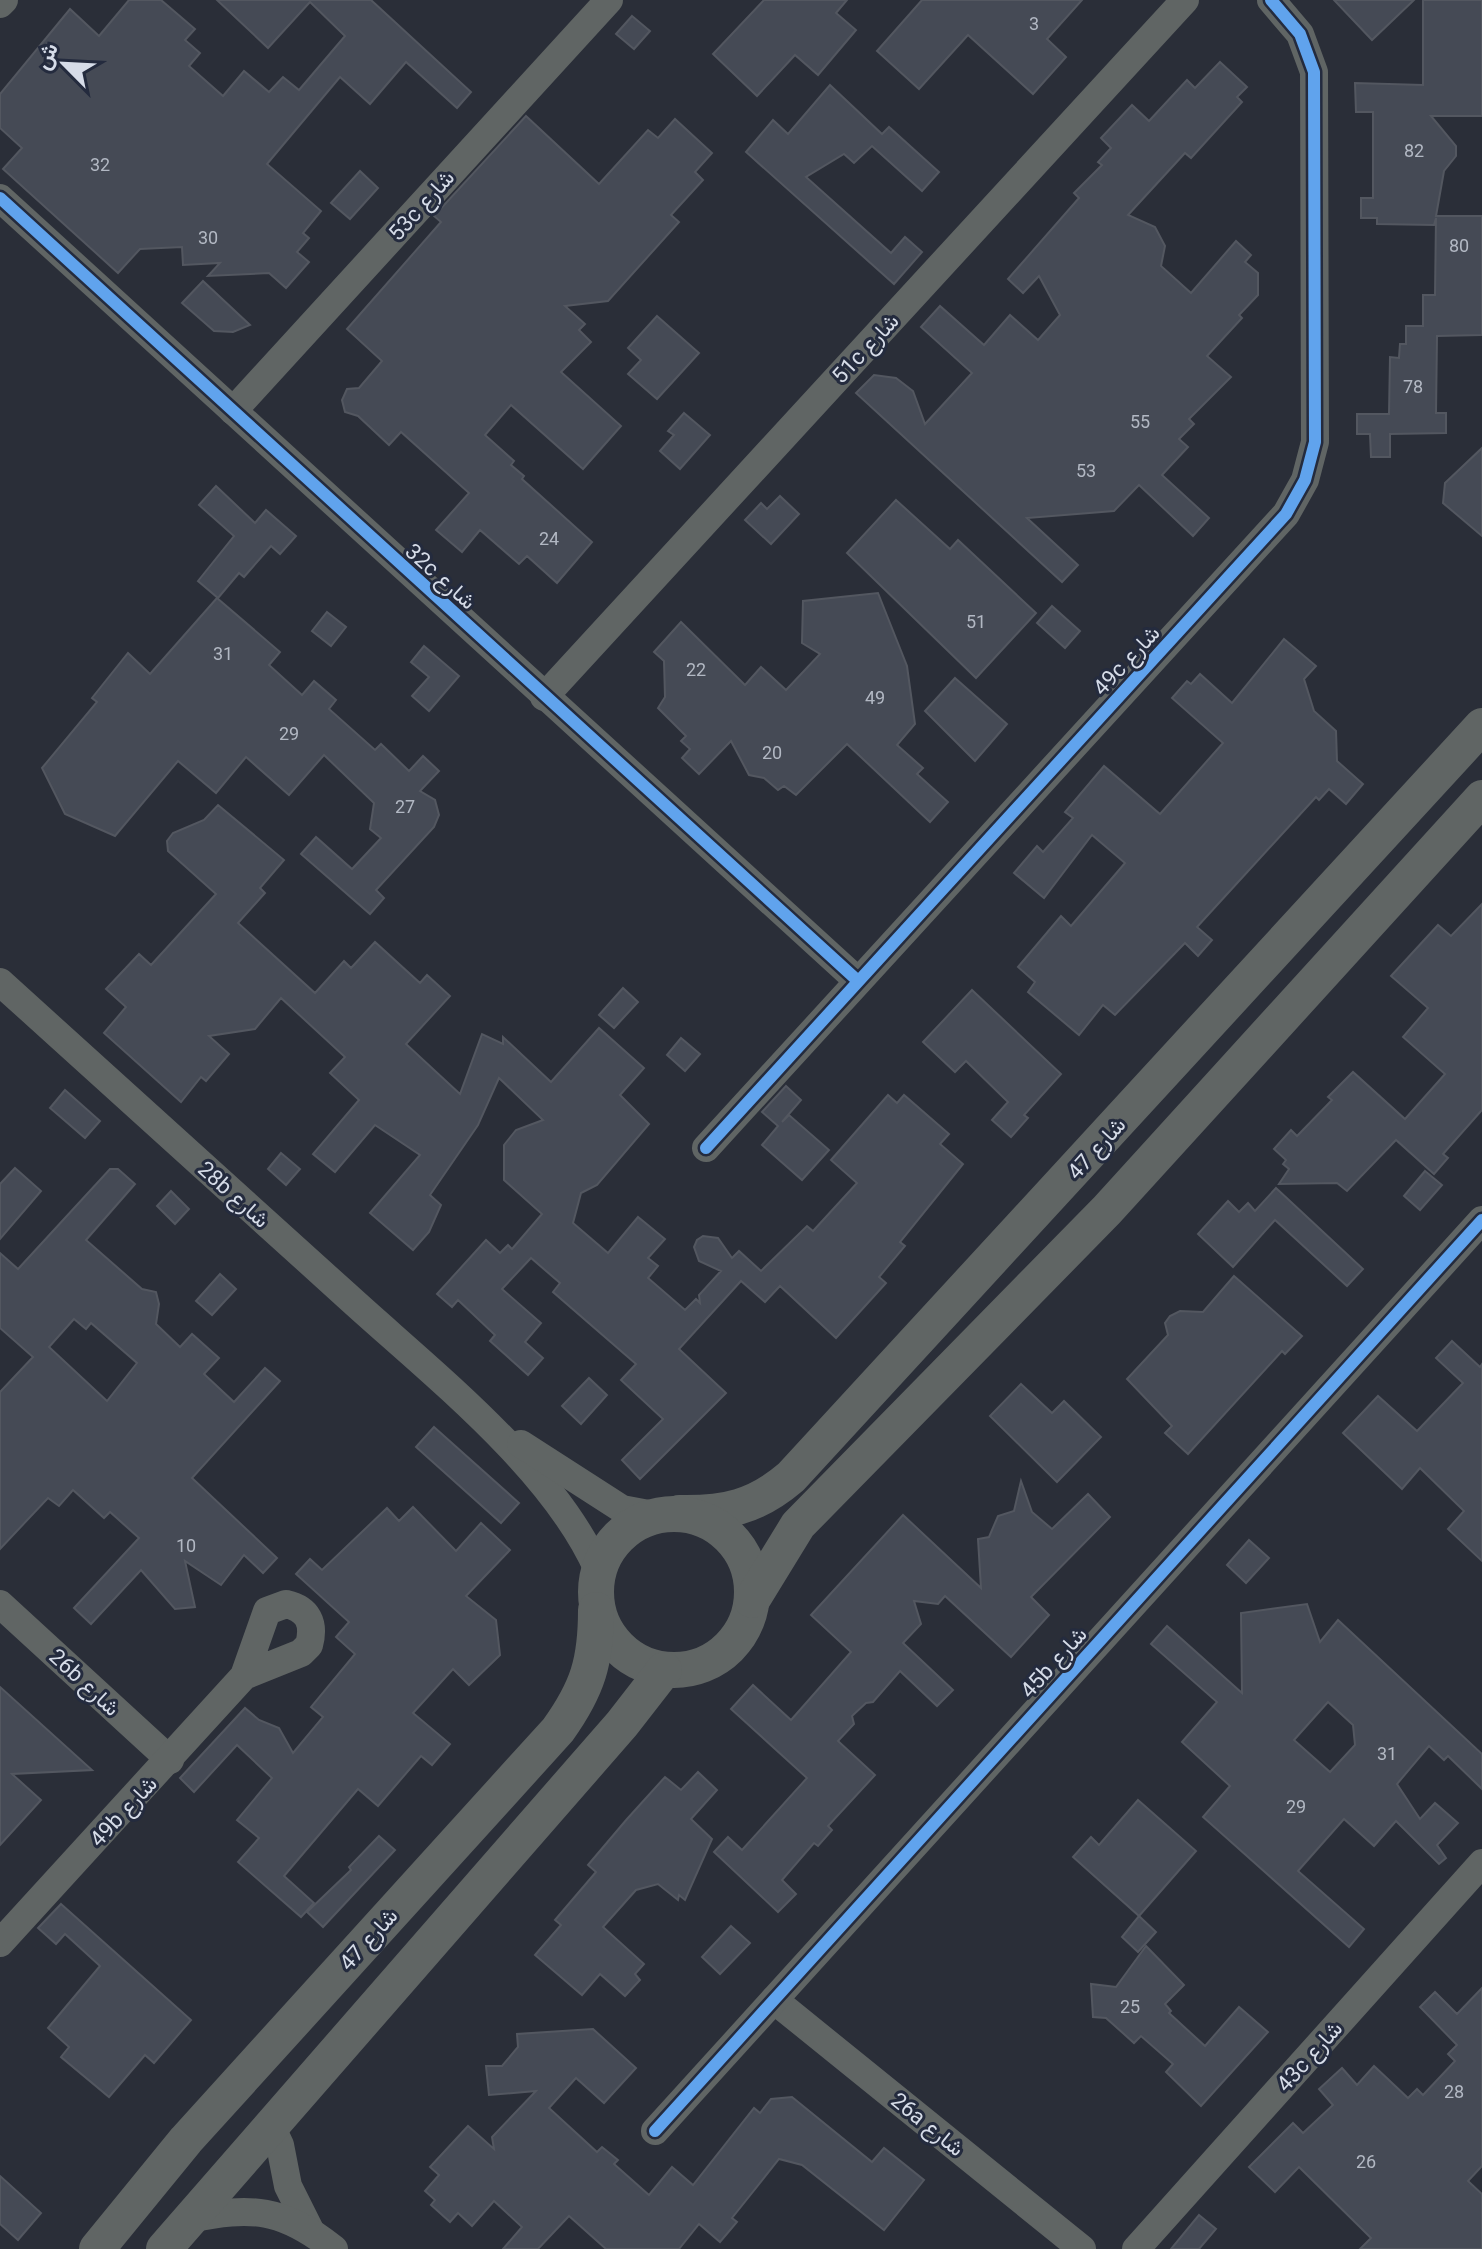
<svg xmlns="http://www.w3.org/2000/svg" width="1482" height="2249" viewBox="0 0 1482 2249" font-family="Roboto,Vazirmatn,sans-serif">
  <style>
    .building { fill: #454a55; stroke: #535760; stroke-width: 2; fill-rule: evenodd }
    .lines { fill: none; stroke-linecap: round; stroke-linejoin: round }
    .minor { stroke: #606564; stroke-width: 28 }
    .tertiary { stroke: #606564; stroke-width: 36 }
    .cycleway-casing { stroke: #242b3e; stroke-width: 17 }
    .cycleway { stroke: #60a3ed; stroke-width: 12 }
    .labels { text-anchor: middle; stroke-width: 6; stroke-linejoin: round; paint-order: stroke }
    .number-label { font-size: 18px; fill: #b2b8c3 }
    .street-label { font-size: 22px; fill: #d6dce8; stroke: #242b3e }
  </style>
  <rect width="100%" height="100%" fill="#2a2e38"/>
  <!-- building -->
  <g class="building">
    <polygon points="129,0 161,0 195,29 185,40 200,53 189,66 223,96 244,71 269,92 283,77 299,90 345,36 310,2 268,48 217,0 371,0 471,92 457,108 406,62 370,104 340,77 267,164 321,211 303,233 309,238 297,252 309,262 286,288 269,273 208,276 220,263 183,265 182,247 140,249 118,273 3,169 22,148 0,128 0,94 70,9 99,36"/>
    <polygon points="764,0 847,0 836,13 856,30 818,75 795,55 757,96 713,54"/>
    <polygon points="922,0 1082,0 1047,39 1066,57 1033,94 968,35 919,89 877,51"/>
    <polygon points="1334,0 1414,0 1372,40"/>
    <polygon points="1423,0 1482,0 1482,116 1431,116 1456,146 1456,156 1444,171 1436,216 1482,216 1482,335 1437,336 1436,413 1446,413 1446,433 1390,434 1390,457 1371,457 1370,434 1357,434 1357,414 1389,414 1390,357 1399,358 1400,344 1406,344 1406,326 1423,326 1423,295 1435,295 1436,218 1434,225 1377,224 1377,218 1361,218 1361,198 1373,198 1373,112 1356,112 1355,83 1423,85"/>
    <polygon points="632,16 650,31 634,49 616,34"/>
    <polygon points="1220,62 1247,87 1237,97 1242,102 1191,158 1185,153 1128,215 1155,227 1165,246 1161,266 1191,293 1236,241 1251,255 1245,262 1258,273 1258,295 1239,315 1242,318 1207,356 1231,377 1189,419 1194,424 1179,439 1188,447 1162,475 1209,518 1193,536 1139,485 1114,511 1027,518 1078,565 1062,582 856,393 874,375 896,378 913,391 925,424 972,373 921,327 940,306 984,345 1010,315 1038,340 1060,315 1039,276 1023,293 1008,279 1079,198 1074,193 1102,165 1098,162 1111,148 1101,138 1132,105 1149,121 1187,80 1195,88"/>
    <polygon points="830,85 882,134 889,127 939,172 922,191 872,146 854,163 844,154 806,177 891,253 905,237 922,252 894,284 746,152 773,120 788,134"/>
    <polygon points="526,116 599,184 648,130 658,138 675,119 712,153 695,172 703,180 671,215 679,222 608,301 565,306 585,324 579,330 591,342 561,372 621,426 583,469 511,405 485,435 514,461 511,465 524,476 522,479 592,542 557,583 527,556 519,564 480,530 462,552 436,530 469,493 401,432 389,445 358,416 345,412 342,400 347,389 359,388 382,361 347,329 441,222 434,216"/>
    <polygon points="360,171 378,188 350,219 331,203"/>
    <polygon points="203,281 250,325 233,332 214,331 182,303"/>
    <polygon points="657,316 699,353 657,399 628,374 641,360 628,348"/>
    <polygon points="684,413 710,435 680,469 660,451 674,435 668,431"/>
    <polygon points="1482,448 1482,536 1443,503 1445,483"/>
    <polygon points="216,486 255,523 266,510 296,536 280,554 271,546 244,577 239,573 218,598 198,581 234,536 199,505"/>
    <polygon points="780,496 799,514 771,544 745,520 761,503 767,509"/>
    <polygon points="896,500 950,549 958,540 1036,613 976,678 847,553"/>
    <polygon points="878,593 907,666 915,724 897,745 923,768 917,774 948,802 930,822 847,744 796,795 784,786 778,790 764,778 749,775 731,741 699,774 682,758 690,749 681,741 686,736 658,708 665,697 664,661 654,652 681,622 745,685 761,667 786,690 820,654 802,643 803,601"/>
    <polygon points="217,598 280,652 269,665 302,695 314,681 336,700 329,709 375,750 381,744 409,771 423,756 439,771 420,791 435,800 439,815 434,827 376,890 384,898 370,914 301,854 316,837 352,869 381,838 370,829 374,803 324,755 289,795 246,757 216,793 178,761 115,836 65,814 42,768 97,702 92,698 128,653 150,674"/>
    <polygon points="1052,606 1080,631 1065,648 1037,623"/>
    <polygon points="327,612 346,627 331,646 312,631"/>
    <polygon points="1284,639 1316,666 1304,679 1314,711 1336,731 1337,761 1363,784 1346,804 1329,789 1319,800 1316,797 1197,927 1212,940 1198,956 1185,943 1115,1015 1103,1005 1079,1035 1028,992 1035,982 1018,967 1061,916 1071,926 1125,863 1092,835 1044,898 1014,873 1037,846 1043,852 1073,818 1065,812 1104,766 1160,814 1223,743 1172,698 1187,681 1191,684 1200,674 1232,703"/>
    <polygon points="424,646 459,676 429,711 412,696 429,677 411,662"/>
    <polygon points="955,678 1007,724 975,761 925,711"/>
    <polygon points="218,805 284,860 260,888 265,893 238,923 315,993 344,961 351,968 375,942 420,983 427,975 450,996 406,1044 460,1094 482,1034 503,1044 503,1037 551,1082 599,1028 644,1068 620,1095 649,1124 597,1185 581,1193 573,1223 608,1253 638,1217 665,1239 648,1258 658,1266 648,1278 685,1310 696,1299 700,1303 699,1295 721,1271 699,1261 694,1247 697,1240 703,1236 718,1238 732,1258 739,1251 761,1271 807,1226 813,1231 857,1183 831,1160 888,1095 897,1103 904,1095 949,1134 940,1144 963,1164 900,1242 905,1246 879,1277 886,1283 836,1338 780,1286 765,1302 741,1281 679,1349 726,1393 640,1479 622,1460 663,1419 621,1380 636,1364 553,1292 560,1283 531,1258 502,1289 541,1323 525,1342 543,1358 528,1375 490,1341 495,1335 458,1300 452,1307 437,1294 486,1240 500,1253 508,1245 512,1249 542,1214 504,1180 504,1145 516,1130 543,1120 499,1078 478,1125 430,1195 441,1205 429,1232 413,1250 370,1213 420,1155 375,1125 335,1172 313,1154 359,1100 330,1073 345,1057 281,998 255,1029 209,1036 229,1054 206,1081 201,1077 181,1102 104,1033 126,1007 106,989 139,954 151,965 216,894 168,851 167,841 173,833 204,820"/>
    <polygon points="1482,904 1482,1110 1443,1154 1448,1158 1434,1174 1396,1140 1347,1191 1337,1183 1279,1184 1289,1169 1283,1164 1286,1160 1274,1149 1291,1130 1297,1136 1332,1100 1328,1097 1353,1072 1405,1119 1445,1074 1403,1037 1428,1008 1391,976 1438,925 1451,936"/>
    <polygon points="623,988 638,1002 614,1028 599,1015"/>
    <polygon points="972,990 1061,1074 1024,1115 1028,1118 1011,1137 992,1120 1008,1102 966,1061 955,1072 923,1042"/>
    <polygon points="681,1038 700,1054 685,1071 667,1055"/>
    <polygon points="786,1086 801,1100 782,1122 789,1115 829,1150 802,1180 762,1145 778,1126 762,1112"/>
    <polygon points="65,1090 100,1121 85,1138 50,1108"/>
    <polygon points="281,1153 300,1169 286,1185 268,1169"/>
    <polygon points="15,1168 41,1191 0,1239 0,1184"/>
    <path d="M110,1169h8l17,15 -49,56 56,49 14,3 3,12 -3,20 24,23 12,-13 27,24 -15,16 30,28 31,-34 15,13 -88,97 85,80 -14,15 -19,-18 -23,30 -36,-24 10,46 -20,2 -34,-39 -50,54 -17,-16 65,-70 -29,-26 -6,6 -31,-28 -14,16 -11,-8 -48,51v-157l33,-35 -33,-29v-75l18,16zM74,1319l12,10 5,-6 46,40 -30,38 -58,-54z"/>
    <polygon points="1425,1171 1442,1185 1420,1210 1404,1196"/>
    <polygon points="1276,1188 1363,1269 1347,1286 1275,1220 1233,1267 1198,1234 1228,1201 1239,1212 1248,1203 1255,1211"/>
    <polygon points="171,1191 189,1209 175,1224 157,1206"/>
    <polygon points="220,1274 236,1289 212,1315 196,1301"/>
    <polygon points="1234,1276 1302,1336 1285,1354 1282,1351 1188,1454 1165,1433 1172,1426 1127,1379 1168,1335 1165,1323 1170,1316 1180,1311 1203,1312"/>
    <polygon points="1452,1341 1480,1367 1482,1364 1482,1561 1448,1529 1464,1511 1420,1468 1402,1489 1343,1433 1378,1396 1417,1431 1463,1383 1436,1358"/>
    <polygon points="589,1378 607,1395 581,1424 562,1406"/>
    <polygon points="1021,1384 1052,1413 1064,1401 1101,1437 1057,1482 990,1416"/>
    <polygon points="434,1427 519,1503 501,1523 416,1447"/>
    <polygon points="1021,1481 1032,1512 1052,1529 1088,1494 1110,1517 1031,1597 1049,1615 1011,1657 945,1596 938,1604 914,1601 921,1624 903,1643 953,1690 937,1706 900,1671 873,1702 866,1703 852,1716 854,1724 838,1741 875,1775 828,1826 832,1830 818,1846 814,1843 782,1880 796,1894 778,1912 714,1852 728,1837 742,1850 807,1778 731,1709 753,1685 791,1720 851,1652 811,1615 903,1515 981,1588 978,1539 989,1537 998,1516 1014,1511"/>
    <polygon points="413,1507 456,1551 481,1523 510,1550 466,1596 496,1620 500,1655 469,1685 453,1669 413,1713 450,1744 432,1765 421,1756 378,1806 358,1789 284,1876 314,1903 301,1917 238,1862 259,1838 237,1820 272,1778 237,1745 194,1792 180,1778 245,1708 259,1720 279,1728 293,1753 323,1717 311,1707 355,1654 336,1637 349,1622 296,1574 310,1559 322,1570 387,1508 399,1521"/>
    <polygon points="1249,1540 1269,1558 1246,1583 1227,1565"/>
    <path d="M1307,1604l13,38 18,-22 144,134v35l-34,-33 -4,4 -15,-14 -32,38 23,35 15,-16 23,20 -21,22 9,13 -7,6 -43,-43 -22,25 -30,-27 -46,52 66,58 -15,18 -146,-130 27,-31 -48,-44 35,-40 -66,-58 16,-18 75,67 -1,-80zM1328,1702l25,23 2,20 -25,27 -36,-32z"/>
    <polygon points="0,1687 92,1770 12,1774 41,1800 0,1845"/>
    <polygon points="698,1772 717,1790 691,1819 712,1839 685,1900 679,1895 678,1900 658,1884 636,1890 603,1927 644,1964 635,1974 640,1980 625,1996 600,1974 582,1995 535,1955 561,1925 555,1920 596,1872 588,1865 627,1819 665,1777 681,1790"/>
    <polygon points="1138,1800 1196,1851 1139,1916 1073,1857 1091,1837 1099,1845"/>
    <polygon points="379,1836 395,1850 323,1927 307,1912 351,1870 349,1867"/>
    <polygon points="61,1904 191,2020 154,2063 145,2055 109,2097 61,2057 69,2047 48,2028 100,1966 65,1934 56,1944 38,1928"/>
    <polygon points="1139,1916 1156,1932 1138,1952 1122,1937"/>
    <polygon points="731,1926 750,1943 720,1974 702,1957"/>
    <polygon points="1146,1946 1184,1985 1165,2004 1171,2011 1169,2013 1205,2046 1239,2007 1268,2032 1201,2106 1166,2072 1173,2064 1141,2036 1134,2043 1106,2018 1093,2017 1091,1984 1116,1987"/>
    <polygon points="1482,1988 1482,2166 1468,2181 1482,2194 1482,2249 1360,2249 1371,2238 1299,2167 1275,2192 1249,2167 1293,2123 1303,2133 1333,2105 1319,2089 1342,2068 1357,2085 1374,2066 1408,2098 1417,2089 1423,2095 1455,2061 1448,2054 1457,2045 1420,2007 1435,1992 1457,2014"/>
    <polygon points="593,2029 636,2068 604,2103 576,2078 549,2108 597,2152 602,2147 618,2160 614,2164 649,2195 672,2167 693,2185 754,2108 760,2113 771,2099 792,2097 872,2162 884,2148 924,2180 884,2230 802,2165 779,2159 732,2218 737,2222 720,2242 699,2224 679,2249 606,2249 569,2216 538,2249 503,2249 522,2227 494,2201 472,2226 458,2213 450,2222 431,2205 435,2200 425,2191 439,2175 430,2167 468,2126 494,2149 492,2137 536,2091 489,2095 486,2066 502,2066 518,2047 517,2034"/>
    <polygon points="0,2176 41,2213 18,2240 0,2224"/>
    <polygon points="1199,2215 1216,2229 1199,2249 1171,2249"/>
  </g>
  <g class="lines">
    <!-- minor -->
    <g class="minor">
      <polyline points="0,4 4,0"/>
      <polyline points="0,198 858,981"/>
      <polyline points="233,411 609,0"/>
      <polyline points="544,697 1185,0"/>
      <path d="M0,982c115,104 230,209 346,313 83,76 207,172 252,275"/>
      <polyline points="706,1148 1286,514 1305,480 1315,442 1314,72 1300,34 1271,0"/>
      <polyline points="521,1444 622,1509 654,1515"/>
      <polyline points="0,1604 170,1760"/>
      <path d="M0,1943l244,-267 23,-65 19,-7c22,5 29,19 23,41l-8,8 -57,23"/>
      <polyline points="774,2000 1082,2249"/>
      <polyline points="270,2124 280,2145 288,2186 310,2230"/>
      <polyline points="655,2131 1482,1220"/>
      <path d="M189,2219c63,-13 93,-11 145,30"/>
      <polyline points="1136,2249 1482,1863"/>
    </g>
    <!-- tertiary -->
    <g class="tertiary">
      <path d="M679,1513c46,1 77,-6 112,-36l691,-751"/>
      <circle cx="674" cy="1592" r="78"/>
      <polyline points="752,1600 798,1525 1107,1210 1482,798"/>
      <path d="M97,2249l89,-109 372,-410c30,-42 38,-69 38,-120"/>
      <polyline points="164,2249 622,1724 664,1670"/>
    </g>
    <defs>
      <g id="cycleway">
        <polyline points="0,198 858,981"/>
        <polyline points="706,1148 1286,514 1305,480 1315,442 1314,72 1300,34 1271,0"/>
        <polyline points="655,2131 1482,1220"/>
      </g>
    </defs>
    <!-- cycleway casing -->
    <use href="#cycleway" class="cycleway-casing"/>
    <!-- cycleway -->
    <use href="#cycleway" class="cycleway"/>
  </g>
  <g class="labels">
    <!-- number labels -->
    <g class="number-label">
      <text x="1034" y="30">3</text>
      <text x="1414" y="157">82</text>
      <text x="100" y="171">32</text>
      <text x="208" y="244">30</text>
      <text x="1459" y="252">80</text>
      <text x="1413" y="393">78</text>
      <text x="1140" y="428">55</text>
      <text x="1086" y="477">53</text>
      <text x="549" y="545">24</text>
      <text x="976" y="628">51</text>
      <text x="223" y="660">31</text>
      <text x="696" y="676">22</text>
      <text x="875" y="704">49</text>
      <text x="289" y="740">29</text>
      <text x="772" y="759">20</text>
      <text x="405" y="813">27</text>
      <text x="186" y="1552">10</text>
      <text x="1387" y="1760">31</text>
      <text x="1296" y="1813">29</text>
      <text x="1130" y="2013">25</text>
      <text x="1454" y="2098">28</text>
      <text x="1366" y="2168">26</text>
    </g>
    <!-- street labels -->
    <g class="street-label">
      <text transform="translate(421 205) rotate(-48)" y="8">53c شارع</text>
      <text transform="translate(865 348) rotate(-47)" y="8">51c شارع</text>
      <text transform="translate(441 576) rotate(42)" y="8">32c شارع</text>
      <text transform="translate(1126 660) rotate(-47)" y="8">49c شارع</text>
      <text transform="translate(1096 1148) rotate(-48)" y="8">شارع 47</text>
      <text transform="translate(234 1194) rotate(42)" y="8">28b شارع</text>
      <text transform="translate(1053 1662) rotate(-48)" y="8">45b شارع</text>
      <text transform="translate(85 1682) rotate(43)" y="8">26b شارع</text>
      <text transform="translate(123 1811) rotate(-47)" y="8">49b شارع</text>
      <text transform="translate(368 1939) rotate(-48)" y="8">شارع 47</text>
      <text transform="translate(1309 2056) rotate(-48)" y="8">43c شارع</text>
      <text transform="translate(928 2124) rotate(39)" y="8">26a شارع</text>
    </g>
  </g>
  <!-- north arrow -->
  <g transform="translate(64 64) rotate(294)" stroke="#242b3e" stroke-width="6" paint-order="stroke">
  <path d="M0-6L14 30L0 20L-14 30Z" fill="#d6dce8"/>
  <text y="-12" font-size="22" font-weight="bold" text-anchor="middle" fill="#d6dce8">ش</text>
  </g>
</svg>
